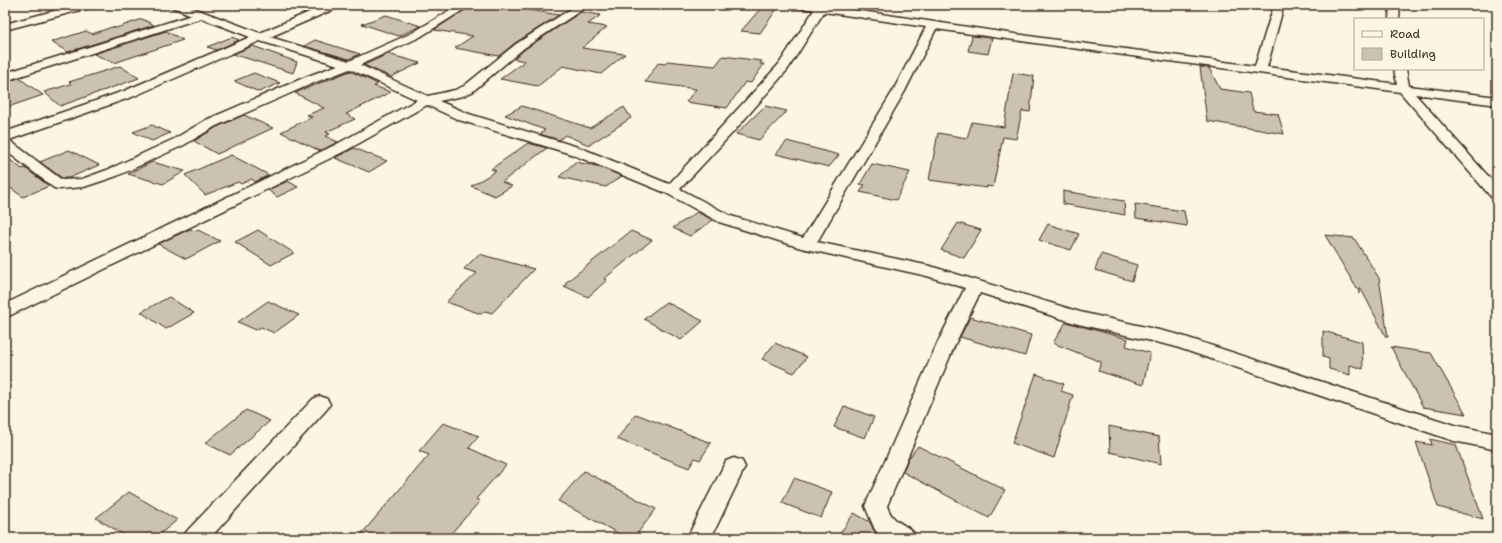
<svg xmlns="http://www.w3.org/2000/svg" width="1502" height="543" viewBox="0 0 1502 543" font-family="'Shantell Sans',sans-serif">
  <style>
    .building { fill: #ccc2b3; stroke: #3b2a1e }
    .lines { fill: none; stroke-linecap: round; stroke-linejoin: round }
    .minor-casing { stroke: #3b2a1e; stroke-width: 3 }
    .minor { fill: #fcf5e5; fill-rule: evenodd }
  </style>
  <rect width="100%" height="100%" fill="#fcf5e5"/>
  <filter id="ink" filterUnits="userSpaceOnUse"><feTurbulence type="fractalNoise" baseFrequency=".025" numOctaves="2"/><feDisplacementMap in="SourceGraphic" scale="8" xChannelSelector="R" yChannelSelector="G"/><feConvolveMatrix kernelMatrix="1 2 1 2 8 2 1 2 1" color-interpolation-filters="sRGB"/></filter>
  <g filter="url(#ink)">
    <!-- building -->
    <g class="building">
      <polygon points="472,5 500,5 559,15 515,43 499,56 455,48 473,36 434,30"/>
      <polygon points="762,7 777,9 760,33 741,31"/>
      <polygon points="581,12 601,15 588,24 607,27 582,48 625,54 601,74 563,66 538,86 500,79 525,61 514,59 525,49"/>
      <polygon points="386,15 421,26 399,36 362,24"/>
      <polygon points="142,19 154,25 68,52 51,42 86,31 92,34 112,27 116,28"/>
      <polygon points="166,31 183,40 114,63 94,54"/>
      <polygon points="972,36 992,38 988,54 968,51"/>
      <polygon points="232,37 239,40 217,50 207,47"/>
      <polygon points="315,40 360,54 349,59 304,46"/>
      <polygon points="253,46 297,62 293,73 233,54"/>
      <polygon points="388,54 420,63 391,77 364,65"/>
      <polygon points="723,56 762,61 760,64 764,64 751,83 745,82 727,108 686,102 696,89 645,82 658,63 665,64 667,61 715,66"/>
      <polygon points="120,66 139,78 60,106 44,92 71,84 69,82"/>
      <polygon points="1200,67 1209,68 1220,89 1249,93 1253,111 1278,114 1284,134 1207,121"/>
      <polygon points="350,71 378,84 374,86 391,92 346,114 355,119 326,132 330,134 325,136 338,142 320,151 281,132 312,117 307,115 324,108 295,93"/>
      <polygon points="254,73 280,83 259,92 234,81"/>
      <polygon points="1013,73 1034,76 1030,112 1022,111 1016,139 1003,137 993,187 987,186 987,188 929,180 938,133 967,138 972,122 1004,127"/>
      <polygon points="19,78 43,95 5,108 5,82"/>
      <polygon points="522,106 590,128 624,107 631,118 589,145 565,135 559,140 540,134 545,130 505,115"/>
      <polygon points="765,106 787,111 759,140 736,134"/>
      <polygon points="244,115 273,128 217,154 194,141 217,127"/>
      <polygon points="152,125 170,133 152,141 133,132"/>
      <polygon points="787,141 839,155 829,167 776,154"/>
      <polygon points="528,143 547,148 502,182 512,186 495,196 471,186 496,171 491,169"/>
      <polygon points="354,148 387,161 369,172 335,158"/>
      <polygon points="69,150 99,165 69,178 62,178 40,162"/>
      <polygon points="231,155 269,175 255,182 252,179 241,184 238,182 205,195 185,175"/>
      <polygon points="5,156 22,169 25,168 49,186 23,197 5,184"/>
      <polygon points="152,162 185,171 163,184 128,174"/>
      <polygon points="575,162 597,166 622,176 606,187 559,177"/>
      <polygon points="872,164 910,172 896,200 860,192 865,185 860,184"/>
      <polygon points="288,181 298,187 277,197 268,190"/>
      <polygon points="1063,191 1124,201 1125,215 1063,204"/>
      <polygon points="1135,204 1184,211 1187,226 1136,218"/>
      <polygon points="697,212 713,220 690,236 673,228"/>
      <polygon points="958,223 981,230 964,258 941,250"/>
      <polygon points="1048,224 1079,234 1071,250 1039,240"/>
      <polygon points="190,229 195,231 198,230 220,241 186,259 158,244"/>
      <polygon points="258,230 294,253 271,265 235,242"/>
      <polygon points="631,231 652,240 604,279 607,280 588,297 564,286 567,284 565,283"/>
      <polygon points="1325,235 1354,238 1379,278 1388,337 1386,337 1360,287 1360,294"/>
      <polygon points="479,254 534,269 492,313 485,311 481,314 446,302 477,273 464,269"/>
      <polygon points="1101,254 1137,265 1132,281 1095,270"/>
      <polygon points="169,297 194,313 166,329 141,312"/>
      <polygon points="268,301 299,315 274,333 261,327 256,330 238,322"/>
      <polygon points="666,302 703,321 681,340 644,319"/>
      <polygon points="970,317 1031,335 1025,356 960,337"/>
      <polygon points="1066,322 1128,339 1126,346 1150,353 1143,385 1098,371 1101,362 1053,343"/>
      <polygon points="1323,331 1362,342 1363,369 1350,365 1350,375 1329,369 1329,359 1323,357"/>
      <polygon points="775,343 807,357 794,373 762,359"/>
      <polygon points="1391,347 1431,353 1466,414 1423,407"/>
      <polygon points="1036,374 1064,384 1061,391 1073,395 1054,458 1012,443"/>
      <polygon points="844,406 874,417 865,438 834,427"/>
      <polygon points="246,410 270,421 230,455 205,443"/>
      <polygon points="636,414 711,443 700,460 695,458 689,468 617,439"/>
      <polygon points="443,423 479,436 469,448 506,465 476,499 480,501 447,538 358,538 429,455 419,451"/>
      <polygon points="1109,426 1159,437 1161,464 1110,452"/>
      <polygon points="1430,439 1456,445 1483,519 1438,507 1416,442 1432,445"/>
      <polygon points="918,446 1005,490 989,518 903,472 908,459"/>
      <polygon points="584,471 656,509 634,538 627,538 558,501"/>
      <polygon points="794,478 832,492 821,518 782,503"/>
      <polygon points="129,492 177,520 155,538 129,538 96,518"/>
      <polygon points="854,513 870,522 874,531 881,538 837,538"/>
    </g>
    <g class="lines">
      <defs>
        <g id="minor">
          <polygon points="76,5 93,5 92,7 5,30 5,24"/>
          <path d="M171,5h14l75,28 66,-28h14l-1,2 -69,30 79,24 63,-28 47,-28h12l-51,32 -60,28 68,31 27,-6 9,-4 52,-42 61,-39h12l-65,43 -52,44 -9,4 -24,5 30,13 112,34 88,36 110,-120 35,-54 -20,-3 -1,-2h28l221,33 213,28 19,-61h10l-17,62 130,17 -3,-15h12l3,17 88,11v8l-82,-11 82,92v14l-5,-2 -92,-106 -358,-48 -106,-15 -31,62 -88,151 113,24 150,46 96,22 278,91 43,9v16l-43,-9 -281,-95 -95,-22 -98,-31 -24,49 -69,164c7,21 22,16 30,32h-34l-8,-8 -10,-24 73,-164 27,-54 -38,-12 -126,-28 -82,-26 -53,-29 -95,-39 -112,-34 -32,-15 -80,45 -336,165 -6,2v-13l332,-160 80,-44 -67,-31 -34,13 -100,44 -32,19 -67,31 -33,11 -25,2 -5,-1 -49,-38v-18l119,-41 126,-54 -49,-19 -196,63v-8l187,-58 -20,-8zM824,12l102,15 -33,64 -90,147 -72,-22 -51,-27 56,-60 52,-60zM260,41l78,24 -30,11 -102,44 -32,19 -67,31 -25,9 -20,1 -53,-40 123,-43z"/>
          <polygon points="1390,5 1400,5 1399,19 1389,19"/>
          <polygon points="320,396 327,399 330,404 327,409 210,538 183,538 187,531 313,399"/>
          <polygon points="734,458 742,461 745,467 711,538 687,538 726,461"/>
        </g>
      </defs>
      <!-- minor casing -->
      <use href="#minor" class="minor-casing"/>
      <!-- minor -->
      <use href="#minor" class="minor"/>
    </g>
  </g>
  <!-- margin -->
  <rect width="1502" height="543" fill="none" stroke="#fcf5e5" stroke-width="20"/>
  <rect x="10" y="10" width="1482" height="523" fill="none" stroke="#3b2a1e" stroke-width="1.5" filter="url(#ink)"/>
  <!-- legend -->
  <rect x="1354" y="18" width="130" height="52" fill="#fcf5e5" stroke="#afa495"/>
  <rect x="1362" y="31" width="20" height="6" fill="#fcf5e5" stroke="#afa495"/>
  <text x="1390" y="38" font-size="12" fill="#3b2a1e">Road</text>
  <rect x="1362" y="48" width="20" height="12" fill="#ccc2b3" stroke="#afa495"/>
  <text x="1390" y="58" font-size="12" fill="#3b2a1e">Building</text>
</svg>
